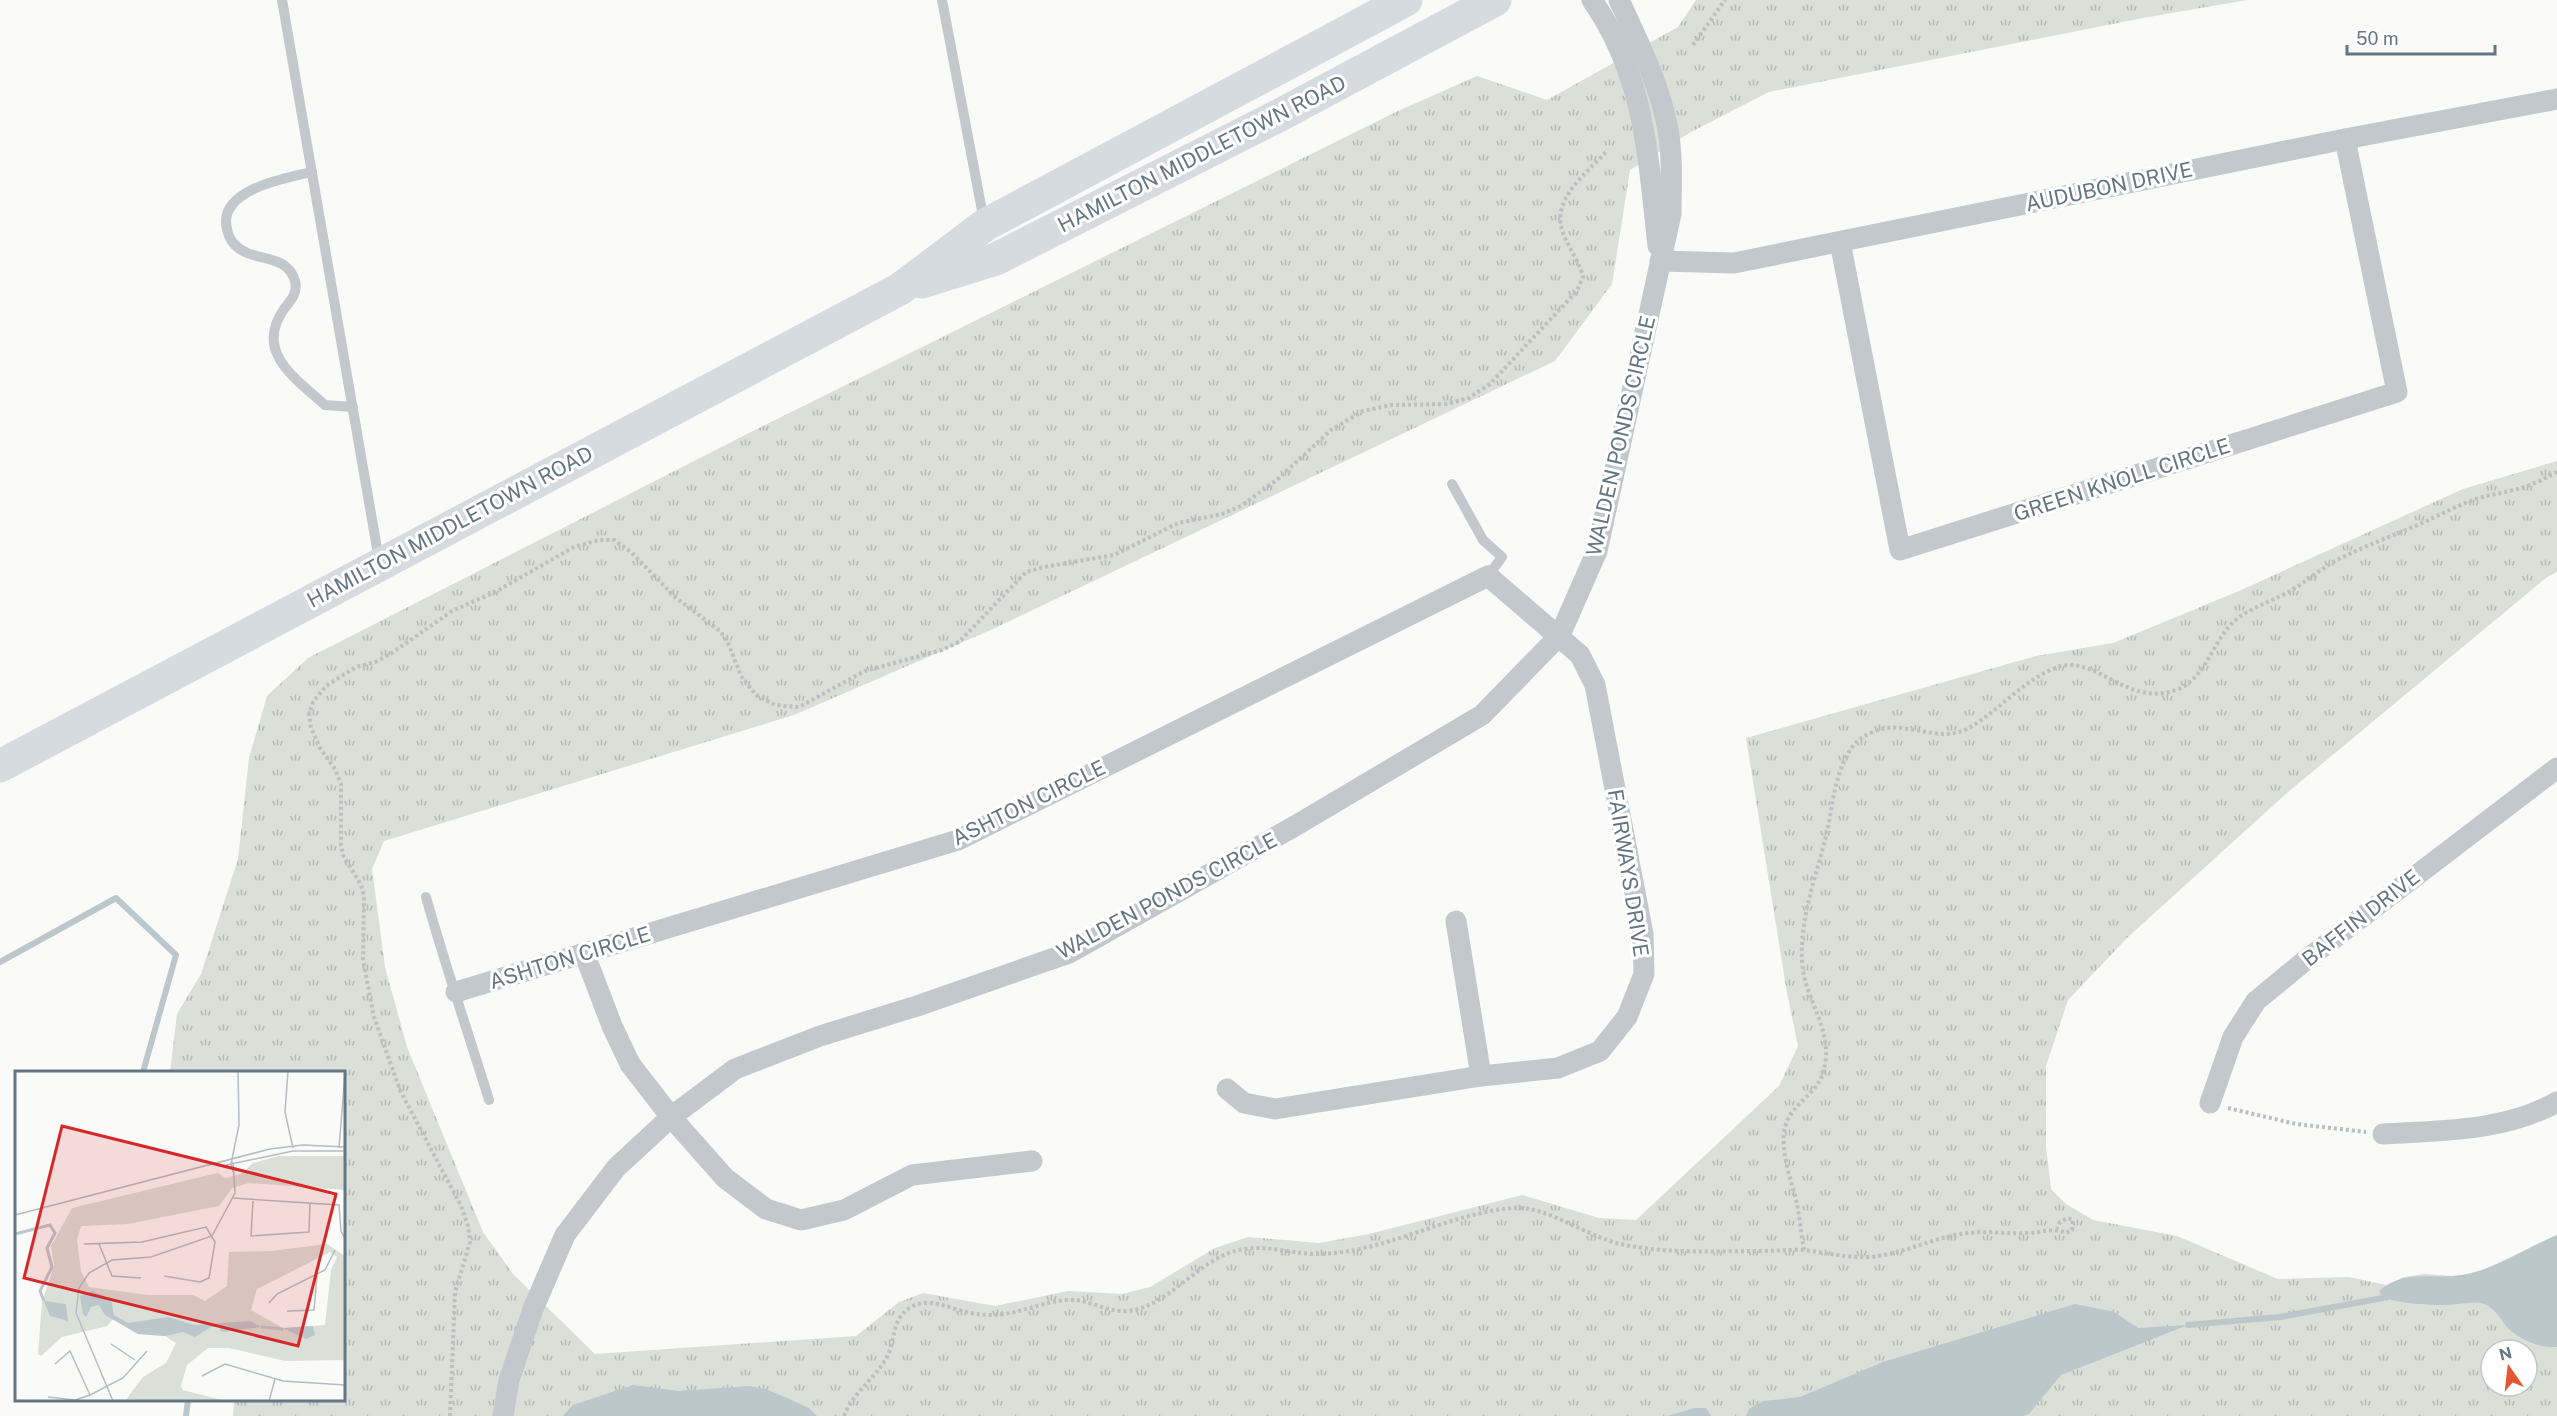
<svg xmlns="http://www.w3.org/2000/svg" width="2557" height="1416" viewBox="0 0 2557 1416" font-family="'Public Sans',sans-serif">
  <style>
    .grass { fill: url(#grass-tufts); fill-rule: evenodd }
    .water { fill: #bbc7cb }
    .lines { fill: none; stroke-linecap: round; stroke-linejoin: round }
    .stream { stroke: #bbc7cb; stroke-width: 6 }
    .path { stroke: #bbbfc2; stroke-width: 4; stroke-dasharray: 3 3; stroke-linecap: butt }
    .lane { stroke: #c3c8cc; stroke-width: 10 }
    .street { stroke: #c3c8cc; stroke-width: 21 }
    .highway { stroke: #d6dbdf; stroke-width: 33 }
    .labels { text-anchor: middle; stroke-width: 6; stroke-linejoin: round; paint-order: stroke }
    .street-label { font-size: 21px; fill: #657683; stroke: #fff }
    .inset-river { fill: none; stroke: #bbc7cb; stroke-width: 3 }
    .inset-road { fill: none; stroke: #b5bdc2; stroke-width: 1.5 }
    .view { fill: #d62828; fill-opacity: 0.15; stroke: #d62828; stroke-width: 3 }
    .inset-edge { fill: none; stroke: #657683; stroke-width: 3 }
  </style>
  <defs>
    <pattern id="grass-tufts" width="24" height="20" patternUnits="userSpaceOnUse" patternTransform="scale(1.5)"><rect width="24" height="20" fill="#dadfd7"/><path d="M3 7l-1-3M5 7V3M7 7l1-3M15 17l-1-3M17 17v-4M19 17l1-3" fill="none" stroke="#b4b9b4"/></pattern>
  </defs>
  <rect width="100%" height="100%" fill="#fafaf8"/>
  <!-- grass -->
  <path class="grass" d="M1696,0h551l-104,18 -374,74 -78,40 -61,38 -18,114 -57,77 -562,268 -199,86 -410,126 -12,28 13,98 22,80 76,185 30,42 82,80 261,-18 43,-34 24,-9 72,13 73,-15 54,3 28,-7 65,-39 33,-11 71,6 50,-9 153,-39 77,23 37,2 143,-134 19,-40 -11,-53 -41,-255 290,-82 77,-13 126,-52 224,-102 94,-28v111l-10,5 -259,215 -160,145 -60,63 -22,66v81l5,42 15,15 27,16 84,16 101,43 71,-2 37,8 18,-8 20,-3 29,2 24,-3 80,-38v181h-2324l1,-16h110v-328h-174l7,-58 24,-40 37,-115 11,-101 18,-62 41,-38 441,-225 649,-322 79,-35 70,24 131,-73zM2491,1350h36v36h-36z"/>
  <!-- water -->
  <g class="water">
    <path d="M2557,1235v112c-18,1 -37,-7 -50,-20 -6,-7 -13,-20 -23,-23 -12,-4 -29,2 -41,1 -20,0 -41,-2 -60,-7l-4,-7c23,-20 48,-13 75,-15 37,-3 69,-27 103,-41z"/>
    <polygon points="2075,1304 2114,1312 2138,1328 2188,1325 2061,1375 2029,1414 2022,1416 1746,1416 1749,1409 1763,1401 1800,1397 1883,1362"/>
    <polygon points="633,1385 678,1391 750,1386 766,1389 787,1398 809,1408 817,1416 563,1416 573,1405"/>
    <polygon points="1695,1408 1706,1408 1711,1416 1667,1416"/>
  </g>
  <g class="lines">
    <!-- stream -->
    <g class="stream">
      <polyline points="0,962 116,898 176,955 143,1072"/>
      <polyline points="2188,1325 2280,1317 2383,1298"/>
      <polyline points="186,1416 188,1400"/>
    </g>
    <!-- path -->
    <g class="path">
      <polyline points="1693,45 1725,0"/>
      <polyline points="2228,1108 2296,1124 2366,1132"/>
      <path d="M1804,1250c-3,-15 -4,-31 -7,-46 -5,-23 -19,-56 -11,-80 10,-27 38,-30 40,-67 2,-35 -23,-62 -24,-97 -2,-43 14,-83 24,-124 7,-29 8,-65 27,-90 5,-7 13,-11 22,-15 30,-12 62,13 92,-2 31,-17 55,-48 88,-61 40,-16 71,40 121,22 33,-12 37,-56 65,-74 16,-11 37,-17 54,-28 15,-9 28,-21 44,-29 24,-12 50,-22 74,-32 19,-8 37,-18 55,-25 19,-8 40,-9 59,-16 10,-3 20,-9 30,-14"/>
      <path d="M450,1416l5,-124 15,-50 -2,-16 -7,-20 -61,-116 -26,-73 -11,-57 1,-64 -3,-11 -18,-30 -2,-10v-61l-6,-15 -15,-21 -9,-20 -2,-14 4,-12 13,-16 30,-19 19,-5 17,-9 60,-42 43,-19 79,-45 25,-7h15l17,12 44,45 45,34 7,9 14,36 15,19 19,10 24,2 66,-36 77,-21 17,-8 67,-70 18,-5 70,-12 64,-32 44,-9 19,-8 36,-26 54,-50 32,-19 28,-6 55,-1 23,-6 21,-14 87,-93 6,-14c-4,-17 -16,-31 -21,-47 -10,-32 25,-57 44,-78"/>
      <path d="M844,1416c9,-24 31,-37 43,-59 9,-18 4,-40 26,-51 18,-9 40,4 58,7 41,8 62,-11 98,-13 20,-1 39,13 59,11 40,-5 67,-47 104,-59 28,-10 57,2 86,2 67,-1 128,-40 194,-46 36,-3 75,30 113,37 45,9 94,6 139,6 14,0 27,-2 40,-1 23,3 43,8 67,7 31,-3 59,-18 90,-23 22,-4 44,0 66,-1 14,0 26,-6 39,0l6,-3 1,-10 -5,-2 -8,4 -3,6"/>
    </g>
    <!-- lane -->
    <g class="lane">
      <polyline points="282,0 379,560"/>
      <polyline points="942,0 984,221"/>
      <path d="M312,172c-27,6 -95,18 -85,57 1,5 4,12 8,16 17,18 52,7 60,36 3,12 -4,19 -11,28 -30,43 11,69 41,96l28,2"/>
      <polyline points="1452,484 1483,540 1502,557 1488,576"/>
      <path d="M426,897c19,68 42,135 63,203"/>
    </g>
    <!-- street -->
    <g class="street">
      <path d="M1592,0c53,76 56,157 66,246"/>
      <polyline points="1840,242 1900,550 2397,392 2345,139"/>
      <polyline points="1660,261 1734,263 2345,139 2557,99"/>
      <polyline points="1456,921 1481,1076"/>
      <polyline points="585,955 612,1026 630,1064 671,1117 725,1178 766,1209 801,1220 844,1210 912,1175 1032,1161"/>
      <polyline points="456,992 958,840 1488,576 1580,655 1595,685 1643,934 1644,974 1627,1017 1600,1051 1558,1068 1481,1076 1275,1109 1244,1103 1227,1089"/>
      <polyline points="2210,1103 2233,1037 2256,1001 2307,959 2557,768"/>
      <path d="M2383,1134c60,-4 120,-2 174,-32"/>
      <path d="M503,1416l6,-36 24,-71 32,-74 51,-67 55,-51 64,-48 85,-33 97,-30 152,-53 226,-127 187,-111 78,-80 37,-84 74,-337c0,-28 2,-57 -3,-84 -8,-45 -30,-89 -49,-130"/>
    </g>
    <!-- highway -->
    <g class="highway">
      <polyline points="922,282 996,259 1278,116 1495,0"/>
      <polyline points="0,766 900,289 985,225 1406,0"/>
    </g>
  </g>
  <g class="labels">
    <!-- street labels -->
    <g class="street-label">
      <text transform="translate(1202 154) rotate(-27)" y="7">HAMILTON MIDDLETOWN ROAD</text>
      <text transform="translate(2109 187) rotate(-12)" y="7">AUDUBON DRIVE</text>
      <text transform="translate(1621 436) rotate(-77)" y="7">WALDEN PONDS CIRCLE</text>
      <text transform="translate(2122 480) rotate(-18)" y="7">GREEN KNOLL CIRCLE</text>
      <text transform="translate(450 527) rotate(-28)" y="7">HAMILTON MIDDLETOWN ROAD</text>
      <text transform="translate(1029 803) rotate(-26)" y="7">ASHTON CIRCLE</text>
      <text transform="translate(1628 873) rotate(81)" y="7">FAIRWAYS DRIVE</text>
      <text transform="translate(1167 896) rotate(-28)" y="7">WALDEN PONDS CIRCLE</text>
      <text transform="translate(2361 918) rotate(-38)" y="7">BAFFIN DRIVE</text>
      <text transform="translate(570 958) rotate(-17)" y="7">ASHTON CIRCLE</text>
    </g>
  </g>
  <!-- overview -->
  <g transform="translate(15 1071)">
    <rect width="330" height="330" fill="#fafaf8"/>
    <path d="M264,85h66v34l-96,-7 -17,5 -13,18 -91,18 -47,2 -4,14 4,31 8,16 59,8h45l12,6 22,-15 2,-34 42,-1 56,-7 18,12v104l-60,1 -56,-13h-21l-21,17 -6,21 2,4 43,11h-101l18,-24 23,-14 10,-20 -11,-7 -27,-2 -25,-15 -6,7 -45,11 -21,19 -3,-2 4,-52 12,-36 -3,-20 21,-38 137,-33 9,-2 7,5 16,-4 12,-11zM315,181l7,5 -6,13 -6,55 -42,3 -32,-18 6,-21z" fill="#dadfd7" fill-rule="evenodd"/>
    <path d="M78,220l18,8 3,16 14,8 40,-6 26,8 56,-4 11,6 -39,5 -3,-5h-8l-16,10 -12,-5 -18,4 -27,-2 -33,-19 -6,-10 -8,2 -5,10 -3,-3 -3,-18zM29,230l22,3 2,17 -18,-5zM298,255l2,9 -9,4 -23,-11z" fill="#bbc7cb"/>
    <path class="inset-river" d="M0,163l35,-9 5,8 -8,15 5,19 -12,24 4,10M246,256l22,2"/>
    <path class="inset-road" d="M273,0l-3,41 8,36M324,77l6,-74M211,94l67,-14h52M219,103l-3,-10 8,-39 -1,-54M218,127l106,7 2,26 4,8M238,130l-2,35 58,-4 1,-29M0,144l255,-66 33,-4 42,2M69,173l58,-2 64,-15 9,15 -6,36 -9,4 -36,-6M84,173l13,32 29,2M254,232l8,-9 48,-24 10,-20M272,240l27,-1 3,-34M96,273l24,16M40,293l15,-13 20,44M187,305l23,-12 58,17 62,4M33,326l27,3 15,-5 33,-17 24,-27M98,330l-37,-88 3,-25 10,-15 23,-13 39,-3 61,-21 23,-43 -2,-31M254,330l6,-22"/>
    <path class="view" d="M47,55l274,68 -38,152 -274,-68z"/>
    <rect width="330" height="330" class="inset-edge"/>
  </g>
  <!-- north arrow -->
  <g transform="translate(2509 1368) rotate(346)"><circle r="28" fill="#ffffff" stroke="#c1c8cd" stroke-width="1.5"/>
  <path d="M0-4.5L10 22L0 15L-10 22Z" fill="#e4572e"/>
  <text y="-9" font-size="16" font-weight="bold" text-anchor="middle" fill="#657683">N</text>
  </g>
  <!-- scale -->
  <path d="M2347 45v9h148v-9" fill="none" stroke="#657683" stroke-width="3"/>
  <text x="2356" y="45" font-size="18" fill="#657683" stroke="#ffffff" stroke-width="4.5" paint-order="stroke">50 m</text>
</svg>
